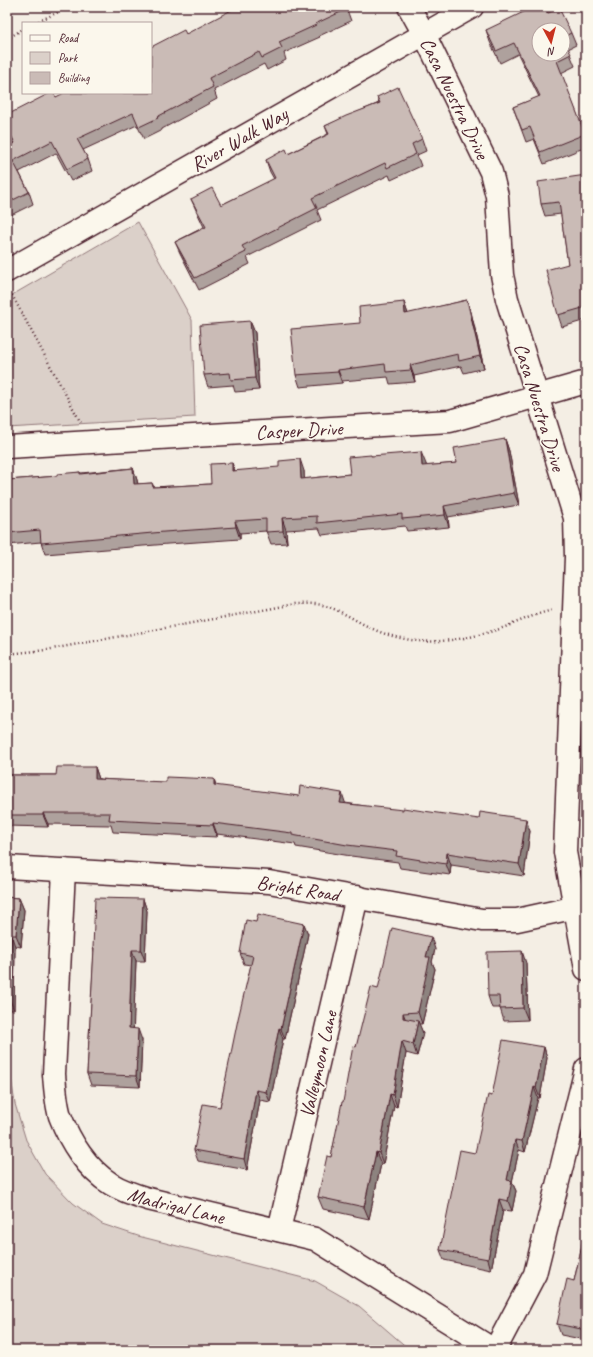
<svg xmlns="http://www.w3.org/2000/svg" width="593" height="1357" viewBox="0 0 593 1357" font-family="Caveat,sans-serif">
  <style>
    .green { fill: #dbd0c9; stroke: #92787a }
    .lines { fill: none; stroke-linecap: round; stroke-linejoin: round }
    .minor-casing { stroke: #4a1f2b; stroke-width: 25 }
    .path { stroke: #4a1f2b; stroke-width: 2.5; stroke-dasharray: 1 3; stroke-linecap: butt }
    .minor { stroke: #fbf7ec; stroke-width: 22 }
    .wall { fill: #aea19d; stroke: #4a1f2b }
    .shaded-wall { fill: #8d837f; stroke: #4a1f2b }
    .building { fill: #cabbb6; stroke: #4a1f2b }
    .labels { text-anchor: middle; stroke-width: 3.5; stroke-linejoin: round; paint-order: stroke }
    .street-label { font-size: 20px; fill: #4a1f2b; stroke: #fbf7ec }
  </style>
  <rect width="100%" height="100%" fill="#f4eee4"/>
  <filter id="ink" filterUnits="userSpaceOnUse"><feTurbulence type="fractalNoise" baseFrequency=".025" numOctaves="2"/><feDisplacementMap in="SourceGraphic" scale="8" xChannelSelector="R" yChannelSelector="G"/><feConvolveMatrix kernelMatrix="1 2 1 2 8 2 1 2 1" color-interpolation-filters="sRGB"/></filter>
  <g filter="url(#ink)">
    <!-- green -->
    <g class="green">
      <polygon points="138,222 192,320 195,417 7,428 7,298"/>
      <polygon points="7,1051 15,1104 26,1140 45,1174 73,1203 102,1224 138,1236 315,1281 359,1306 410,1350 7,1350"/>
    </g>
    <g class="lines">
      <defs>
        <g id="minor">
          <polyline points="409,7 424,34 491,172 497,196 502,275 507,299 575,518 576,557 565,852 586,969"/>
          <polyline points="7,271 472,7"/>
          <polyline points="7,447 450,421 586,382"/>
          <polyline points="7,867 269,882 482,920 517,920 586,905"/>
          <path id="s1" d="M64,870l-10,204c1,14 2,29 6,42 10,26 27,53 51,68 11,7 24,11 37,15l167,40 179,111"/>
          <polyline points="279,1230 357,897"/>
          <polyline points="495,1350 535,1274 586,1069"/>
        </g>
      </defs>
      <!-- minor casing -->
      <use href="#minor" class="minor-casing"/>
      <!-- path -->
      <g class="path">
        <polyline points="35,23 69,7"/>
        <polyline points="7,39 23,29"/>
        <polyline points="12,295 81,423"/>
        <path d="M7,654l39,-4 249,-46c9,0 18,-1 27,1 17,4 32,15 47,22 15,8 33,12 49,14 24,2 52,-3 75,-10 21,-6 39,-17 61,-21"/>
      </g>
      <!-- minor -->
      <use href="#minor" class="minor"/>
    </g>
    <!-- wall -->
    <g class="wall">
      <polygon points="346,7 351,21 319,36 320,37 284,53 286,60 267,70 264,64 214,90 217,99 162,129 162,130 144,139 137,125 83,150 88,159 92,171 71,181 56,153 19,172 29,192 33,204 7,217 7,147 13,144 7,132 7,115 56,97 151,93 186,34"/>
      <polygon points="548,13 571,33 576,45 568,49 575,66 561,73 586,137 586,147 544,164 534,139 526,142 513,107 539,97 518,54 500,63 490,42 486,30"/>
      <polygon points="377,97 422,139 426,151 417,155 421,166 391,180 389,175 317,210 321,220 247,257 250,264 199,290 180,253 175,242 204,227 196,210 191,199 221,205 274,179 270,172 266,160 288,154 328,134 325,126 379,103"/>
      <polygon points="586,175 586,320 562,327 558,315 568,264 561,214 545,216 541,204"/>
      <polygon points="467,300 471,312 484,368 464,373 461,366 414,376 415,382 390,384 388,377 342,381 342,383 300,387 296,375 360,323 404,302 408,314"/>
      <polygon points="250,321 255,333 259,390 235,392 233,385 208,387 204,375"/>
      <polygon points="505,439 509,451 519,505 448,517 449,527 407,531 405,526 322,535 319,528 286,530 287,543 271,544 266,531 240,533 240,539 168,544 45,554 41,542 7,545 7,477 9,480 57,476 80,472 81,473 133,468 137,480 138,484 152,483 154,487 211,484 232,463 235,471 304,471 304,479 350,474 371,456 426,464 426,466 457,463"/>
      <polygon points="95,767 99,779 216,786 345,803 530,831 524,876 451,865 450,875 400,868 398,862 351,856 296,847 295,844 217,834 217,837 113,832 111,825 48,824 48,827 7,826 7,775 56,775"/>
      <polygon points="7,897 19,898 24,910 21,947 15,946 14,1010 7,1010"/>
      <polygon points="143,899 147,911 145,961 136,961 133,1029 142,1040 140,1087 91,1085 87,1074 94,952 93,948"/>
      <polygon points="256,922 304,924 308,934 285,1039 283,1039 270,1102 260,1100 247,1170 198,1161 194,1150 220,1107 251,965 244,964 240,953"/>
      <polygon points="435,949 432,962 435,969 422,1024 419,1024 423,1033 417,1056 406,1053 397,1107 394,1106 383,1164 381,1164 369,1219 323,1209 318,1197 331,1157 356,1047 378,989"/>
      <polygon points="526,963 528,1020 504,1021 500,1008 492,1008 488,996"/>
      <polygon points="544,1047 547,1058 540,1098 538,1098 525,1152 519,1150 512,1182 516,1191 512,1211 503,1210 491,1270 444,1260 440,1250 475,1153"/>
      <polygon points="586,1227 586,1340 561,1335 557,1324 574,1281"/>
    </g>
    <!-- shaded-wall -->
    <g class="shaded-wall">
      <polygon points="467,300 471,312 484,368 480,356"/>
      <polygon points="404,302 408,314 405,314"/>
      <polygon points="250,321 255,333 259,390 255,378"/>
      <polygon points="410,365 414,376 415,382 411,370"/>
      <polygon points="338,370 342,381 342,383 338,372"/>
      <polygon points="505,439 509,451 519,505 514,493"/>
      <polygon points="421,452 426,464 427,478 422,466"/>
      <polygon points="300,459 304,471 305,491 301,479"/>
      <polygon points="232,463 236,475 232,471"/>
      <polygon points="133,468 137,480 139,496 134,484"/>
      <polygon points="444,506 448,517 449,527 445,515"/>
      <polygon points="282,518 286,530 287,543 283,531"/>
      <polygon points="235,521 240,533 240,539 236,527"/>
      <polygon points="95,767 99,779 99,791 95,779"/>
      <polygon points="214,779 218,790 214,785"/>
      <polygon points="342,793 346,805 340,803"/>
      <polygon points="43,813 48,824 48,827 43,815"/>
      <polygon points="526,819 530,831 524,876 519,864"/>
      <polygon points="213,823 217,834 217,837 213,825"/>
      <polygon points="447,853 451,865 450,875 446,864"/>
      <polygon points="19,898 24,910 21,947 16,935"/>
      <polygon points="143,899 147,911 145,961 141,950"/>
      <polygon points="304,924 308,934 285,1039 281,1029"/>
      <polygon points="11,935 15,946 14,1010 9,998"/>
      <polygon points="431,937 435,949 432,962 435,969 422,1024 418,1012 426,957"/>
      <polygon points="132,950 136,961 133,1039 129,1028"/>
      <polygon points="522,951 526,963 528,1020 523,1008"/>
      <polygon points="403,1013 408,1025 403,1018"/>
      <polygon points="418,1021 423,1033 417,1056 413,1044"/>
      <polygon points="279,1028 283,1039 270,1102 266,1092"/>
      <polygon points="138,1029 142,1040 140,1087 136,1076"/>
      <polygon points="402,1041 406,1053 397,1107 393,1095"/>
      <polygon points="544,1047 547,1058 540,1098 536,1088"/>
      <polygon points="534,1087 538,1098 525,1152 522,1141"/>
      <polygon points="256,1090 260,1100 247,1170 244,1159"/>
      <polygon points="390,1094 394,1106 383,1164 379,1153"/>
      <polygon points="515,1140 519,1150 512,1182 516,1191 512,1211 508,1201 507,1180"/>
      <polygon points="376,1152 381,1164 369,1219 364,1207"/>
      <polygon points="499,1199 503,1210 491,1270 488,1259"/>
    </g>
    <!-- building -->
    <g class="building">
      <polygon points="237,7 346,7 347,9 315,24 316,25 279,42 282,48 262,58 259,52 209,78 213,87 157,117 158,118 139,127 133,113 77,139 88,159 67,169 52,141 13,161 29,192 7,203 7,147 15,143 7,128 7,115 50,93 53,93 56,97 64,93 151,93 151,47 184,30 186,34"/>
      <polygon points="534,7 545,7 548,13 559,8 571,33 563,37 563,30 539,30 539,54 563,54 563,38 571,54 557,61 585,134 540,152 530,127 522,130 513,107 540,96 514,43 496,51 486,30"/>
      <polygon points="398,87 422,139 412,144 416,154 387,168 385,163 312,198 317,208 242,246 246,252 195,278 175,242 206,227 191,199 212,188 221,205 275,178 266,160 286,149 288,154 329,134 325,126 346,116 380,103 377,97"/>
      <polygon points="586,175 586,307 558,315 546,270 568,264 559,202 541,204 538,182"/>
      <polygon points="467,300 480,356 459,361 458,354 410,365 411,370 386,372 385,364 338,370 338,372 296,375 291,329 360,323 359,307 404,302 405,314"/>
      <polygon points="250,321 255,378 231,380 230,373 204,375 200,325"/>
      <polygon points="505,439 514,493 444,506 445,515 402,519 402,514 317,523 317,516 282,518 283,531 266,532 266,519 235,521 236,527 164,532 41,543 40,530 7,533 7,477 8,480 57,476 57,474 80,472 80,474 133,468 134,484 152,483 153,487 211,484 210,464 232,463 232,471 279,467 279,461 300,459 301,479 350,474 348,457 371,455 371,456 421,452 422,466 457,463 454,448"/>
      <polygon points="57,767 95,767 95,779 166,782 166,777 214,779 214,785 299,796 300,786 342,793 340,803 403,810 403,808 479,819 480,812 526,819 519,864 447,853 446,864 396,856 397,851 347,845 292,835 292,833 213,823 213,825 109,820 110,813 43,813 43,815 7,815 7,775 56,775"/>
      <polygon points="7,897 19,898 16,935 11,935 9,998 7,998"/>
      <polygon points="95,898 143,899 141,950 132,950 129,1028 138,1029 136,1076 87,1074 94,948 93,948"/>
      <polygon points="258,914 304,924 281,1029 279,1028 266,1092 256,1090 244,1159 194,1150 203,1104 220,1107 238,1019 253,956 240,953 246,920 256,922"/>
      <polygon points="392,928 431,937 426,957 430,957 418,1012 403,1013 403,1018 418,1021 413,1044 402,1041 393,1095 390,1094 379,1153 376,1152 364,1207 318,1197 327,1156 331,1157 342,1102 343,1102 353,1046 356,1047 371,987 378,989"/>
      <polygon points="522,951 523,1008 500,1009 499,996 488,996 487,952"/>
      <polygon points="503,1040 544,1047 536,1088 534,1087 522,1141 515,1140 507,1180 512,1181 508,1201 499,1199 488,1259 440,1250 460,1150 475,1153 488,1095 492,1096"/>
      <polygon points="586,1227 586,1330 557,1324 567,1279 574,1281"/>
    </g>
  </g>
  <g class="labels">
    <!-- street labels -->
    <g class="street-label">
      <text transform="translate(455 98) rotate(64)" y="7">Casa Nuestra Drive</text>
      <text transform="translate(239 139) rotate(-30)" y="7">River Walk Way</text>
      <text transform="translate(540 407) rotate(73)" y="7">Casa Nuestra Drive</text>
      <text transform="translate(299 430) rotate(-3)" y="7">Casper Drive</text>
      <text transform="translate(298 888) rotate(9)" y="7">Bright Road</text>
      <text transform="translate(318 1064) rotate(-77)" y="7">Valleymoon Lane</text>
      <text dy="7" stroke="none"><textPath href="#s1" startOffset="402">Madrigal Lane</textPath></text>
    </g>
  </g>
  <!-- margin -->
  <rect width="593" height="1357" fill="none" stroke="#fbf7ec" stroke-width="24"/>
  <rect x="12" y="12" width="569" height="1333" fill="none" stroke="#4a1f2b" stroke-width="1.5" filter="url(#ink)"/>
  <!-- legend -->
  <rect x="22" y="22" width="130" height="72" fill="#fbf7ec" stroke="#b4a19f"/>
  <rect x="30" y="35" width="20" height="6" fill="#fbf7ec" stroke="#b4a19f"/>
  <text x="58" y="42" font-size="12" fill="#4a1f2b">Road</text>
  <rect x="30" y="52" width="20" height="12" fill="#dbd0c9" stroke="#b4a19f"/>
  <text x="58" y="62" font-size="12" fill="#4a1f2b">Park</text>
  <rect x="30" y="72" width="20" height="12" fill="#cabbb6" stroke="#b4a19f"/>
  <text x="58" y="82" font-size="12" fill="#4a1f2b">Building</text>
  <!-- north arrow -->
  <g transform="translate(551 42) rotate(173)"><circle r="19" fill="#fbf7ec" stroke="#b4a19f"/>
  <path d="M0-3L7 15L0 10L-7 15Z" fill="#c8321e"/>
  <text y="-6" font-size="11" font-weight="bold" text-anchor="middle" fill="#4a1f2b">N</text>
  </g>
</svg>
